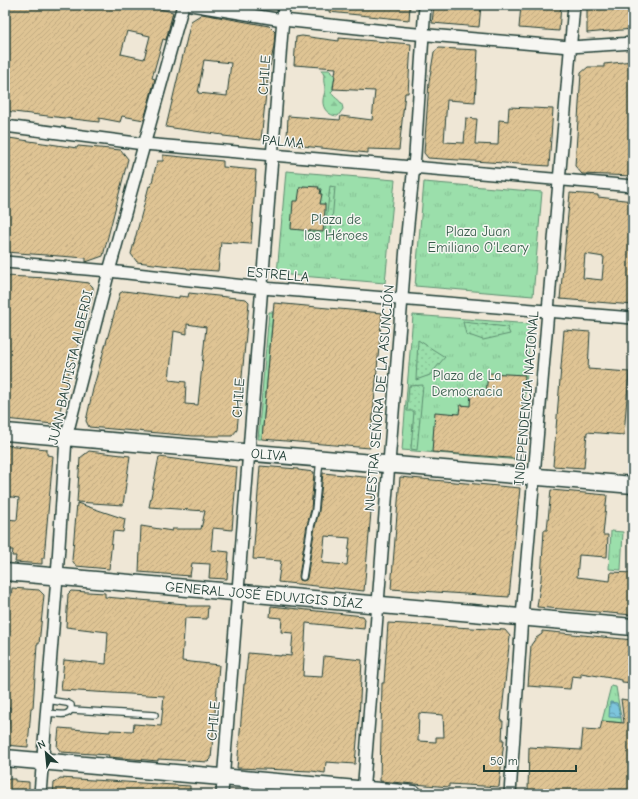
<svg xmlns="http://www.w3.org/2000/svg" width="638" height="799" viewBox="0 0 638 799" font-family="'Comic Neue',sans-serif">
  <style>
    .grass { fill: url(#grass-tufts); stroke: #5d8e70 }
    .forest { fill: url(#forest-firs); stroke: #5d8e70 }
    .garden { fill: url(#garden-dots); stroke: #5d8e70 }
    .water { fill: url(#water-waves); stroke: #578f99 }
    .building { fill: url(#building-hatch); stroke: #1f3d34; fill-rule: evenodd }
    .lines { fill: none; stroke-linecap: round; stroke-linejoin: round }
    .lane-casing { stroke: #1f3d34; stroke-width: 8 }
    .street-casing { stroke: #1f3d34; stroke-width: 14 }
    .secondary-casing { stroke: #1f3d34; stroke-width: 19 }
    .lane { stroke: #f6f6f2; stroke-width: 5.5 }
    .street { stroke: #f6f6f2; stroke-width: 11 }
    .secondary { stroke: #f6f6f2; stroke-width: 16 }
    .labels { text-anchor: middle; stroke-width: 3; stroke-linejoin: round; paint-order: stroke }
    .street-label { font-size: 14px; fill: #1f3d34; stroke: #f6f6f2 }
    .park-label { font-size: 14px; fill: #385d4c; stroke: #f6f6f2 }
  </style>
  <defs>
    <pattern id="grass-tufts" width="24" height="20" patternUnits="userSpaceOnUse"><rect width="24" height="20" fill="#9bdfab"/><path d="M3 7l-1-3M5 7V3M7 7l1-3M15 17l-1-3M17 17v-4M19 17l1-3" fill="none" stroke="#85c094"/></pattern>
    <pattern id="forest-firs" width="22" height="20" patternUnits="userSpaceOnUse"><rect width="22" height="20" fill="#9bdfab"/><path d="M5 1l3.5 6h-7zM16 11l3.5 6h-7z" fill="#85c094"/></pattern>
    <pattern id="garden-dots" width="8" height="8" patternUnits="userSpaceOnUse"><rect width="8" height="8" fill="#9bdfab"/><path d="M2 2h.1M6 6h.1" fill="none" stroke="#85c094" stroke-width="1.8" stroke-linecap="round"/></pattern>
    <pattern id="water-waves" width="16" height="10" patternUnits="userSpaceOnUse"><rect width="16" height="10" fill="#7dc5dd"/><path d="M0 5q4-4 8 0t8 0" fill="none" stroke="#66a1b4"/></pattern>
    <pattern id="building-hatch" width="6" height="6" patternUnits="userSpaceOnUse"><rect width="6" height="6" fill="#dfc494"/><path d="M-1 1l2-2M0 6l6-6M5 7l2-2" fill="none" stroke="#bfa980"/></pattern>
  </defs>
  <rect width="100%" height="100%" fill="#efe7d6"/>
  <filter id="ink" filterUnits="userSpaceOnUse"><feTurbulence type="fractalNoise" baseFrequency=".025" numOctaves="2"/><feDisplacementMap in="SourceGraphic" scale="8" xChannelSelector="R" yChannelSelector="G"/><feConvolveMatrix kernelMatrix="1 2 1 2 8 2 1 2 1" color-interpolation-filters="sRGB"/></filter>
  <g filter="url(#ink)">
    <!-- grass -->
    <g class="grass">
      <polygon points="286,171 395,180 385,283 277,274"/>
      <polygon points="424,182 542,192 533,296 415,286"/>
      <polygon points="269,312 273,312 262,439 258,439"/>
      <polygon points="413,315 531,324 520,460 402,450"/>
      <polygon points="611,531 623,532 621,570 609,569"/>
      <polygon points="611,686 616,687 622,723 602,721"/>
    </g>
    <!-- forest -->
    <path class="forest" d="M321,70h9l1,3 4,2c0,6 -2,9 -2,15l-2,2c4,8 11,7 12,17l-5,7c-9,0 -16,-7 -15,-16 0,-3 2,-7 2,-10 0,-6 -2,-6 -1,-15z"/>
    <!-- garden -->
    <g class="garden">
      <polygon points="330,186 335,187 331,232 325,231"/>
      <polygon points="463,322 507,327 510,334 483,340 466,334"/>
      <polygon points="418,340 445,357 430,375 416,380"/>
      <polygon points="423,385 417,450 411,449 414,411 407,411 409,386"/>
    </g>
    <!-- water -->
    <polygon class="water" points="610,702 617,703 621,718 609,717"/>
    <!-- building -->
    <g class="building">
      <path d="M5,5h137l31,7 -7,28 -3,-1 -11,39 3,1 -11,41 -22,-4 -2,6 -21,-4v4l-94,-11zM127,31l23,5 -6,23 -23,-5z"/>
      <polygon points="330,5 410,5 409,20 329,12"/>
      <polygon points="434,5 481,5 479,27 432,23"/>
      <polygon points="521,5 561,5 559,31 519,28"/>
      <polygon points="587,5 633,5 633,29 587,33"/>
      <path d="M202,14l67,12 6,6 -1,14 -4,20h-1l-8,74 -38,-4v-1l-57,-8 25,-106zM204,60l27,3 -4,33 -29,-3z"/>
      <polygon points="302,36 339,41 339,38 411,44 408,93 405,93 399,150 368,149 368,153 293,145 289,142 287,137 288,116 340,120 341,116 372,120 375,91 333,89 336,68 294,65 296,37"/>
      <polygon points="439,48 478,50 475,102 447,100 444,142 464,143 466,118 477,119 475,144 498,145 499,120 508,121 509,107 553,109 549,166 428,158 424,153 429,82 434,52"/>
      <polygon points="633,61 633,176 582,174 575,166 581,73 588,67 604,67 604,64"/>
      <polygon points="9,138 77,148 78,146 121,150 128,159 103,256 86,262 86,258 5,252 5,159"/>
      <polygon points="163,155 223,161 223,167 256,170 251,244 221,242 218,271 187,269 187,268 137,262 131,254 149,186 151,187 157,161 163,161"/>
      <polygon points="303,186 319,187 318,189 321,189 320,194 322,194 320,204 325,204 325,210 323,232 291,229 293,201 298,201 300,187 303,187"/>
      <path d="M570,193l28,2v2l35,4v104l-73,-6zM585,254l19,3 -2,23 -19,-2z"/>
      <polygon points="5,276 48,278 89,283 93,287 93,291 84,326 69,372 58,420 53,424 5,419"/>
      <path d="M124,291l55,7v-2l9,1 1,-4 57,6 3,3 -12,128 -5,6h-39l-104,-9 -3,-6 7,-32 27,-96zM187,324l19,3 -8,78 -13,-1 1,-22 -17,-2 5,-49 13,3z"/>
      <polygon points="274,303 382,313 370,448 262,439"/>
      <polygon points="564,330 590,332 588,369 629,372 624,435 587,432 584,468 553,466"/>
      <polygon points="488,373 525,375 522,413 522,459 432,452 435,412 459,414 460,405 470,406 471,393 486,394"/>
      <polygon points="5,445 47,449 47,455 53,456 44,558 42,558 42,564 15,562 16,556 12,556 13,550 8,550 9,543 5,543 5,519 17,520 19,498 5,496"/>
      <polygon points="89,451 130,456 123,505 77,502 80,458"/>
      <polygon points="159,457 237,467 232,530 213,528 211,550 229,552 227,579 209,578 210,564 192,563 190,576 139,572 141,526 172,531 172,529 201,529 205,511 149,507"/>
      <path d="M260,466l38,3v1l16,2 -3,38 -4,15 -8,51 1,4 3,1 3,-1 1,-2 8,-51 4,-16 4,-38 51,5 -10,113 -86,-9 3,-21 -28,-2zM325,536l25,2 -3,27 -25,-2z"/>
      <polygon points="400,477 520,488 509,597 391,589"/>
      <polygon points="551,490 607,495 603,535 608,535 607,557 579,555 577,577 610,581 611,572 633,573 633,615 537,607 541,579 544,530 547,530"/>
      <polygon points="77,503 125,519 123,532 113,531 109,569 76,566 72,560"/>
      <polygon points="12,588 39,590 44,595 39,644 37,644 33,708 31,708 28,747 5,745 5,731 8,731 10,707 5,707 5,596 11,596"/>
      <polygon points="71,591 105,593 105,597 186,604 186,606 208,606 207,619 185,618 182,661 219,665 211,759 208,762 158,759 158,761 147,760 108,757 109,755 61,752 57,747 59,728 110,732 110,730 133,731 134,724 161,726 164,696 61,690 64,660 106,664 108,632 66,627 68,594"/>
      <polygon points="271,606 363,616 365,619 364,629 306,623 303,676 322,677 324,656 362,660 359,718 355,764 326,762 325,773 312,771 237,768 244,684 245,684 248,653 281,656 281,655 291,656 293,633 281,632 282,618 270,617"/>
      <path d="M388,623l117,7 5,6 -9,85h2l-1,19h2l-5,47 -50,-3v3l-69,-6 2,-98h2zM419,713l24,2 1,22h-8v5l-18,-1z"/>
      <polygon points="542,631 633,640 633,683 622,682 622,680 581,673 581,677 572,676 570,689 528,686 531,645 536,638 542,634"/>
      <polygon points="621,699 633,701 633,794 573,794 528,791 529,747 581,750 583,729 600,730 602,721 624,723"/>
      <polygon points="60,778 190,786 190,794 53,794 54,783"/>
      <polygon points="5,779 15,779 15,781 29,782 29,792 27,792 26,794 5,794"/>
    </g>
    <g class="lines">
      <defs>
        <g id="lane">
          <polyline points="303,577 311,526 315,511 320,459"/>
          <polyline points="72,710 155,715"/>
          <path d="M46,713c9,0 27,6 25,-8l-4,-2 -20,-3"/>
        </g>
        <g id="street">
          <polyline points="191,5 283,20 405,33 558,46 570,47 633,43"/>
          <polyline points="5,126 144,144 633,186"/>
          <polyline points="5,262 109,271 262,288 633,318"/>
          <polyline points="40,794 57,577 66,438 109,271 183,5"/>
          <polyline points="222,794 284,5"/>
          <polyline points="363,794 407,234 415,155 425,5"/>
          <polyline points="510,794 522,617 574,5"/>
        </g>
        <g id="secondary">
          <path id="s1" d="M5,432l628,53"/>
          <path id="s2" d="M5,572l628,55"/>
          <polyline points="5,758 414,794"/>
        </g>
      </defs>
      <!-- lane casing -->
      <use href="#lane" class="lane-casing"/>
      <!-- street casing -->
      <use href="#street" class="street-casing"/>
      <!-- secondary casing -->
      <use href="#secondary" class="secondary-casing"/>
      <!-- lane -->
      <use href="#lane" class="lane"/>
      <!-- street -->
      <use href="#street" class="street"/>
      <!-- secondary -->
      <use href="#secondary" class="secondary"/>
    </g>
  </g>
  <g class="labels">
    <!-- street labels -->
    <g class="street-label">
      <text transform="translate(264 75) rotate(-86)" y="5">CHILE</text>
      <text transform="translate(283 141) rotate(5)" y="5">PALMA</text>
      <text transform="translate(278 274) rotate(5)" y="5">ESTRELLA</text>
      <text transform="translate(70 367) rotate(-77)" y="5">JUAN BAUTISTA ALBERDI</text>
      <text transform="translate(238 398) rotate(-86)" y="5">CHILE</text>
      <text transform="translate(379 398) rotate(-85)" y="5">NUESTRA SEÑORA DE LA ASUNCIÓN</text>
      <text transform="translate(526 398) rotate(-85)" y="5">INDEPENDENCIA NACIONAL</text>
      <text dy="5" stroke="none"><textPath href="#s1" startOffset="265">OLIVA</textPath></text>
      <text dy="5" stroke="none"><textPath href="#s2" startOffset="260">GENERAL JOSÉ EDUVIGIS DÍAZ</textPath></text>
      <text transform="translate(213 721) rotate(-85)" y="5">CHILE</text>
    </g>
    <!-- park labels -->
    <g class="park-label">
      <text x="336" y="224">Plaza de<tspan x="336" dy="16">los Héroes</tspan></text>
      <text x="478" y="236">Plaza Juan<tspan x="478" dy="16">Emiliano O'Leary</tspan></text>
      <text x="467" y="380">Plaza de La<tspan x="467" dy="16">Democracia</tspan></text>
    </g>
  </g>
  <!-- margin -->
  <rect width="638" height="799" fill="none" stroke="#f6f6f2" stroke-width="20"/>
  <rect x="10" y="10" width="618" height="779" fill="none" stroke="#1f3d34" stroke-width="1.5" filter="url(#ink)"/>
  <!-- north arrow -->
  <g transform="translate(46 753) rotate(333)" stroke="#f6f6f2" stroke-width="3" paint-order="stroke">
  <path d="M0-3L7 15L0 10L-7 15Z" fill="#1f3d34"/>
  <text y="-6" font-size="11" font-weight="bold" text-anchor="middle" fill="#1f3d34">N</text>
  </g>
  <!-- scale -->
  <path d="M484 765v6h92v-6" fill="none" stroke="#1f3d34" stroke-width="2"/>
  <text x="490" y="765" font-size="12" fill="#1f3d34" stroke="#f6f6f2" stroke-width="3" paint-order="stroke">50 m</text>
</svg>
